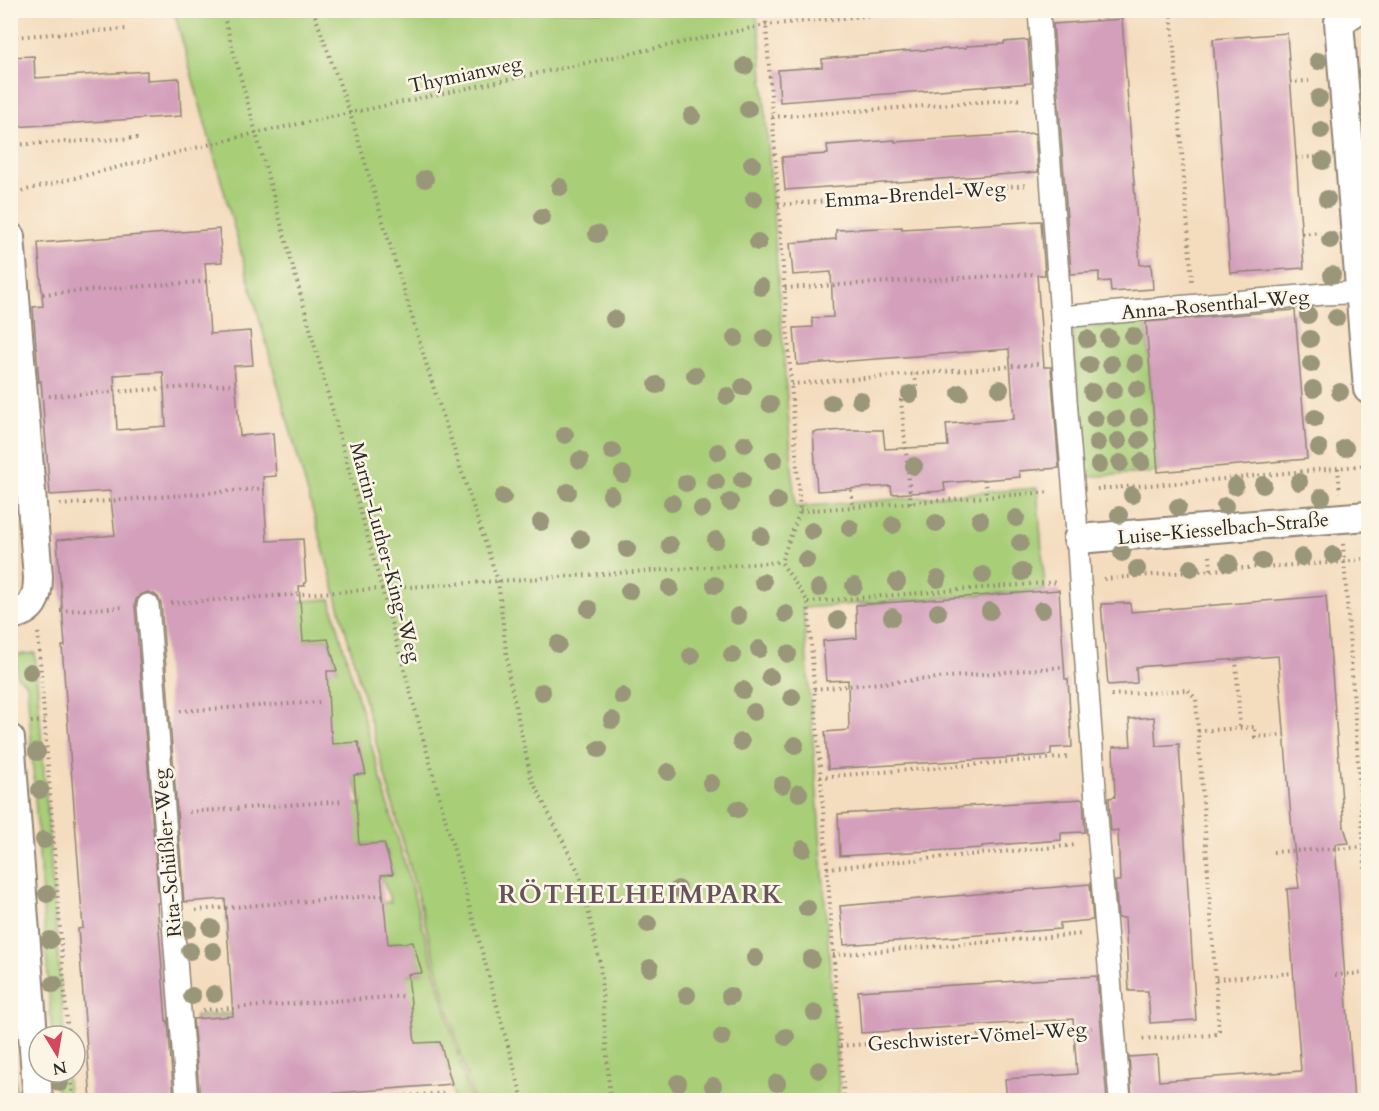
<svg xmlns="http://www.w3.org/2000/svg" width="1379" height="1111" viewBox="0 0 1379 1111" font-family="Cardo,serif">
  <style>
    .green { fill: #a8ce78; stroke: #6a7c52; stroke-width: 1.5 }
    .building { fill: #d39fbb; fill-rule: evenodd }
    .lines { fill: none; stroke-linecap: round; stroke-linejoin: round }
    .pedestrian-casing { stroke: #908474; stroke-width: 24 }
    .minor-casing { stroke: #908474; stroke-width: 32 }
    .path { stroke: #908474; stroke-width: 4; stroke-dasharray: 1.5 4.5; stroke-linecap: butt }
    .pedestrian { stroke: #fff; stroke-width: 21 }
    .minor { stroke: #fff; stroke-width: 28 }
    .tree { fill: #9a967a }
    .labels { text-anchor: middle; stroke-width: 5; stroke-linejoin: round; paint-order: stroke }
    .street-label { font-size: 20px; fill: #2b2b2b; stroke: #fcf5e5 }
    .district-label { font-size: 26px; font-weight: bold; letter-spacing: 1.5px; fill: #66545d; stroke: #fcf5e5 }
  </style>
  <rect width="100%" height="100%" fill="#fcf5e5"/>
  <filter id="ink" filterUnits="userSpaceOnUse"><feTurbulence type="fractalNoise" baseFrequency=".0167" numOctaves="2"/><feDisplacementMap in="SourceGraphic" scale="12" xChannelSelector="R" yChannelSelector="G"/><feConvolveMatrix kernelMatrix="1 2 1 2 8 2 1 2 1" color-interpolation-filters="sRGB"/></filter>
  <filter id="wash" filterUnits="userSpaceOnUse"><feTurbulence type="fractalNoise" baseFrequency=".008" numOctaves="4" result="noise"/><feDisplacementMap in="SourceGraphic" scale="24" xChannelSelector="R" yChannelSelector="G"/><feGaussianBlur stdDeviation="1.35" result="paint"/><feColorMatrix in="noise" values="0 0 0 0 0 0 0 0 0 0 0 0 0 0 0 0 0 1.4 0 .05"/><feComposite in="paint" operator="in"/></filter>
  <g filter="url(#wash)">
    <rect width="100%" height="100%" fill="#f4dcbe"/>
    <!-- green -->
    <g class="green">
      <polygon points="174,11 756,11 760,38 795,507 1037,488 1038,500 1045,590 803,608 840,1100 473,1100 333,584"/>
      <polygon points="1146,322 1158,472 1084,477 1072,329"/>
      <polygon points="330,599 443,999 470,1100 454,1100 449,1073 440,1042 196,1061 194,1019 196,1016 410,1001 407,975 422,973 412,942 229,956 226,915 391,902 381,875 393,874 384,843 263,852 341,806 362,804 353,776 366,774 357,742 269,750 317,672 337,670 328,639 288,642 260,604"/>
      <polygon points="35,653 64,1036 52,1036 27,684 17,676 16,655"/>
      <polygon points="11,1030 20,1034 21,1042 13,1051 17,1100 11,1100"/>
      <polygon points="55,1072 66,1072 69,1100 57,1100"/>
    </g>
    <g id="blocks">
      <!-- building -->
      <g class="building">
        <polygon points="1122,19 1140,265 1151,264 1153,289 1111,292 1110,281 1099,282 1099,272 1071,274 1053,24"/>
        <polygon points="1287,33 1304,268 1230,273 1213,39"/>
        <polygon points="1028,40 1031,83 780,102 778,70 822,67 822,59 906,51 966,48 966,46 1004,44 1004,42"/>
        <polygon points="34,56 35,78 147,71 147,80 179,78 181,116 14,127 10,57"/>
        <polygon points="1035,133 1038,172 785,190 782,157 828,154 827,145 895,140 895,142"/>
        <polygon points="1041,221 1045,275 1037,275 1044,367 1051,367 1059,468 1019,471 1020,477 944,483 945,491 892,494 891,486 817,491 813,432 846,430 883,430 885,449 948,446 946,424 1014,419 1009,349 797,365 794,328 813,327 812,318 833,317 831,272 793,275 790,243 836,239 836,230 902,227 902,229"/>
        <path d="M219,229l3,33 -17,1 5,71 40,-3 3,34 -19,1 6,70 33,-3 3,43 -13,1 4,64 36,-2 3,44h-2l1,3h-6l4,55 25,-2 9,32h-10l3,60h1l1,13 26,-2 8,32 -12,1 5,70 25,-2 9,31 -12,1 7,69 25,-2 9,31 -14,1 7,69 25,-1 12,42 -191,15 -61,2 -7,-82 40,-3 -8,-117 -41,3 -23,-298 -3,-7 -4,-3 -6,-2 -8,3 -4,5 -1,6 24,297h-2l9,118h2l6,80h-83l-13,-172 5,-1 -19,-255 -2,-27h3l-8,-106 58,-5 -5,-44 -60,4 -9,-114 -2,1 -6,-75 10,-1 -5,-63zM163,372l3,54 -49,4 -3,-55z"/>
        <polygon points="1295,310 1307,459 1158,472 1146,322"/>
        <polygon points="1059,590 1065,679 1068,679 1072,747 1051,748 1051,755 828,769 825,732 849,730 848,680 826,681 823,641 857,638 856,605"/>
        <polygon points="1326,596 1344,827 1349,843 1335,844 1354,1101 1132,1101 1129,1057 1157,1055 1159,1081 1301,1071 1287,889 1299,888 1292,831 1278,656 1136,667 1137,683 1108,685 1101,604 1130,603 1131,612"/>
        <polygon points="1154,717 1156,746 1179,744 1196,1020 1150,1023 1148,991 1129,991 1125,918 1118,918 1115,881 1120,881 1118,830 1111,831 1109,798 1115,797 1113,747 1131,746 1129,719"/>
        <polygon points="1083,799 1085,832 1061,833 1061,840 982,846 982,848 840,856 838,814"/>
        <polygon points="1090,884 1093,920 1060,923 1060,929 844,945 840,906"/>
        <polygon points="1097,976 1107,1101 1007,1101 1005,1079 1077,1074 1073,1019 861,1033 858,991"/>
      </g>
    </g>
  </g>
  <g filter="url(#ink)">
    <use href="#blocks" fill-opacity="0" stroke="#908474" stroke-width="1.5"/>
    <g class="lines">
      <defs>
        <g id="pedestrian">
          <path d="M1039,10l22,307c3,88 15,176 19,264l19,262 21,257"/>
          <polyline points="1061,317 1324,294 1368,292"/>
          <polyline points="148,605 187,1100"/>
        </g>
        <g id="minor">
          <polyline points="1357,10 1339,22 1368,389"/>
          <path d="M10,237l28,340c0,21 -5,35 -28,38"/>
          <polyline points="1078,539 1368,516"/>
          <polyline points="10,739 38,1100"/>
        </g>
      </defs>
      <!-- pedestrian casing -->
      <use href="#pedestrian" class="pedestrian-casing"/>
      <!-- minor casing -->
      <use href="#minor" class="minor-casing"/>
      <!-- path -->
      <g class="path">
        <polyline points="222,10 523,1100"/>
        <polyline points="313,10 350,113 433,386 498,581 509,676 531,778 580,875 600,963 610,1100"/>
        <polyline points="765,10 800,511 781,562 808,602 844,1100"/>
        <polyline points="1171,10 1192,282"/>
        <polyline points="10,37 126,29"/>
        <polyline points="1290,82 1309,81"/>
        <polyline points="772,117 1023,99"/>
        <polyline points="10,145 138,138"/>
        <polyline points="1296,158 1315,157"/>
        <polyline points="10,194 256,133 765,25 931,10"/>
        <polyline points="778,205 1029,185"/>
        <polyline points="1302,234 1320,232"/>
        <polyline points="785,288 1033,274"/>
        <polyline points="43,294 211,281"/>
        <polyline points="791,384 1039,364"/>
        <polyline points="49,396 237,384"/>
        <polyline points="1338,468 1340,492"/>
        <polyline points="985,479 986,496"/>
        <polyline points="1097,489 1203,481 1368,465"/>
        <polyline points="851,490 853,507"/>
        <polyline points="911,503 901,400 917,399 915,374"/>
        <polyline points="60,505 269,488"/>
        <polyline points="800,511 1051,492"/>
        <polyline points="1343,544 1368,909"/>
        <polyline points="1210,556 1211,570"/>
        <polyline points="1104,579 1211,570 1345,562 1368,558"/>
        <polyline points="808,602 1058,582"/>
        <polyline points="171,603 781,562"/>
        <polyline points="60,611 125,607"/>
        <polyline points="38,633 68,1036"/>
        <polyline points="1236,659 1240,728"/>
        <polyline points="814,689 1062,667"/>
        <polyline points="1111,695 1188,690 1196,699 1198,731 1219,1030 1216,1034 1212,1035 1140,1039"/>
        <polyline points="180,711 320,702"/>
        <polyline points="31,722 45,721"/>
        <polyline points="1198,731 1255,727 1255,737 1284,735"/>
        <polyline points="820,777 1070,757"/>
        <polyline points="189,812 344,801"/>
        <polyline points="1273,852 1364,847"/>
        <polyline points="827,868 1077,845"/>
        <polyline points="196,910 383,895"/>
        <polyline points="833,955 1083,934"/>
        <polyline points="1335,975 1368,973"/>
        <polyline points="1216,979 1293,973"/>
        <polyline points="203,1010 406,996"/>
        <polyline points="840,1046 1092,1028"/>
        <polyline points="71,1072 73,1100"/>
        <polyline points="346,1100 447,1093"/>
      </g>
      <!-- pedestrian -->
      <use href="#pedestrian" class="pedestrian"/>
      <!-- minor -->
      <use href="#minor" class="minor"/>
    </g>
    <!-- trees -->
    <g class="tree">
      <circle cx="1318" cy="61" r="9"/>
      <circle cx="745" cy="66" r="9"/>
      <circle cx="1319" cy="98" r="9"/>
      <circle cx="748" cy="109" r="9"/>
      <circle cx="692" cy="116" r="9"/>
      <circle cx="1321" cy="130" r="9"/>
      <circle cx="1323" cy="161" r="9"/>
      <circle cx="752" cy="164" r="9"/>
      <circle cx="425" cy="179" r="9"/>
      <circle cx="560" cy="187" r="9"/>
      <circle cx="754" cy="199" r="9"/>
      <circle cx="1327" cy="199" r="9"/>
      <circle cx="542" cy="217" r="9"/>
      <circle cx="597" cy="234" r="9"/>
      <circle cx="1330" cy="240" r="9"/>
      <circle cx="758" cy="242" r="9"/>
      <circle cx="1332" cy="275" r="9"/>
      <circle cx="761" cy="287" r="9"/>
      <circle cx="1308" cy="315" r="9"/>
      <circle cx="1336" cy="318" r="9"/>
      <circle cx="614" cy="319" r="9"/>
      <circle cx="1133" cy="336" r="9"/>
      <circle cx="735" cy="338" r="9"/>
      <circle cx="765" cy="338" r="9"/>
      <circle cx="1109" cy="338" r="9"/>
      <circle cx="1087" cy="339" r="9"/>
      <circle cx="1310" cy="339" r="9"/>
      <circle cx="1135" cy="363" r="9"/>
      <circle cx="1111" cy="364" r="9"/>
      <circle cx="1311" cy="364" r="9"/>
      <circle cx="1089" cy="365" r="9"/>
      <circle cx="695" cy="375" r="9"/>
      <circle cx="657" cy="385" r="9"/>
      <circle cx="743" cy="387" r="9"/>
      <circle cx="1000" cy="389" r="9"/>
      <circle cx="1137" cy="389" r="9"/>
      <circle cx="1313" cy="389" r="9"/>
      <circle cx="1114" cy="390" r="9"/>
      <circle cx="1092" cy="392" r="9"/>
      <circle cx="1340" cy="392" r="9"/>
      <circle cx="960" cy="393" r="9"/>
      <circle cx="910" cy="394" r="9"/>
      <circle cx="727" cy="396" r="9"/>
      <circle cx="860" cy="400" r="9"/>
      <circle cx="831" cy="403" r="9"/>
      <circle cx="770" cy="404" r="9"/>
      <circle cx="1139" cy="418" r="9"/>
      <circle cx="1315" cy="418" r="9"/>
      <circle cx="1095" cy="419" r="9"/>
      <circle cx="1116" cy="419" r="9"/>
      <circle cx="565" cy="435" r="9"/>
      <circle cx="1140" cy="440" r="9"/>
      <circle cx="1118" cy="441" r="9"/>
      <circle cx="1097" cy="443" r="9"/>
      <circle cx="745" cy="444" r="9"/>
      <circle cx="1319" cy="448" r="9"/>
      <circle cx="1345" cy="448" r="9"/>
      <circle cx="612" cy="451" r="9"/>
      <circle cx="718" cy="452" r="9"/>
      <circle cx="580" cy="460" r="9"/>
      <circle cx="774" cy="460" r="9"/>
      <circle cx="1142" cy="462" r="9"/>
      <circle cx="1120" cy="463" r="9"/>
      <circle cx="1099" cy="465" r="9"/>
      <circle cx="914" cy="466" r="9"/>
      <circle cx="623" cy="474" r="9"/>
      <circle cx="742" cy="480" r="9"/>
      <circle cx="716" cy="482" r="9"/>
      <circle cx="1299" cy="482" r="9"/>
      <circle cx="686" cy="483" r="9"/>
      <circle cx="1263" cy="485" r="9"/>
      <circle cx="1235" cy="486" r="9"/>
      <circle cx="568" cy="492" r="9"/>
      <circle cx="611" cy="495" r="9"/>
      <circle cx="1132" cy="495" r="9"/>
      <circle cx="503" cy="497" r="9"/>
      <circle cx="1322" cy="497" r="9"/>
      <circle cx="777" cy="501" r="9"/>
      <circle cx="730" cy="502" r="9"/>
      <circle cx="672" cy="503" r="9"/>
      <circle cx="1225" cy="506" r="9"/>
      <circle cx="1178" cy="507" r="9"/>
      <circle cx="702" cy="509" r="9"/>
      <circle cx="1119" cy="515" r="9"/>
      <circle cx="1016" cy="518" r="9"/>
      <circle cx="980" cy="520" r="9"/>
      <circle cx="541" cy="522" r="9"/>
      <circle cx="936" cy="523" r="9"/>
      <circle cx="893" cy="525" r="9"/>
      <circle cx="850" cy="528" r="9"/>
      <circle cx="812" cy="531" r="9"/>
      <circle cx="761" cy="536" r="9"/>
      <circle cx="581" cy="539" r="9"/>
      <circle cx="716" cy="540" r="9"/>
      <circle cx="1020" cy="543" r="9"/>
      <circle cx="670" cy="545" r="9"/>
      <circle cx="627" cy="549" r="9"/>
      <circle cx="1122" cy="553" r="9"/>
      <circle cx="1333" cy="555" r="9"/>
      <circle cx="1302" cy="557" r="9"/>
      <circle cx="806" cy="560" r="9"/>
      <circle cx="1262" cy="561" r="9"/>
      <circle cx="1229" cy="563" r="9"/>
      <circle cx="1191" cy="568" r="9"/>
      <circle cx="1137" cy="569" r="9"/>
      <circle cx="1022" cy="572" r="9"/>
      <circle cx="983" cy="575" r="9"/>
      <circle cx="938" cy="579" r="9"/>
      <circle cx="763" cy="582" r="9"/>
      <circle cx="897" cy="582" r="9"/>
      <circle cx="715" cy="585" r="9"/>
      <circle cx="854" cy="586" r="9"/>
      <circle cx="670" cy="588" r="9"/>
      <circle cx="819" cy="588" r="9"/>
      <circle cx="629" cy="591" r="9"/>
      <circle cx="589" cy="609" r="9"/>
      <circle cx="1042" cy="610" r="9"/>
      <circle cx="990" cy="611" r="9"/>
      <circle cx="938" cy="612" r="9"/>
      <circle cx="786" cy="614" r="9"/>
      <circle cx="738" cy="616" r="9"/>
      <circle cx="892" cy="617" r="9"/>
      <circle cx="838" cy="620" r="9"/>
      <circle cx="558" cy="644" r="9"/>
      <circle cx="759" cy="649" r="9"/>
      <circle cx="788" cy="654" r="9"/>
      <circle cx="732" cy="655" r="9"/>
      <circle cx="691" cy="656" r="9"/>
      <circle cx="30" cy="672" r="9"/>
      <circle cx="770" cy="677" r="9"/>
      <circle cx="743" cy="690" r="9"/>
      <circle cx="542" cy="692" r="9"/>
      <circle cx="622" cy="696" r="9"/>
      <circle cx="792" cy="697" r="9"/>
      <circle cx="754" cy="712" r="9"/>
      <circle cx="612" cy="720" r="9"/>
      <circle cx="741" cy="742" r="9"/>
      <circle cx="795" cy="745" r="9"/>
      <circle cx="599" cy="749" r="9"/>
      <circle cx="37" cy="752" r="9"/>
      <circle cx="668" cy="772" r="9"/>
      <circle cx="711" cy="783" r="9"/>
      <circle cx="782" cy="785" r="9"/>
      <circle cx="40" cy="790" r="9"/>
      <circle cx="799" cy="793" r="9"/>
      <circle cx="738" cy="809" r="9"/>
      <circle cx="44" cy="840" r="9"/>
      <circle cx="803" cy="849" r="9"/>
      <circle cx="678" cy="889" r="9"/>
      <circle cx="47" cy="894" r="9"/>
      <circle cx="807" cy="908" r="9"/>
      <circle cx="648" cy="924" r="9"/>
      <circle cx="211" cy="928" r="9"/>
      <circle cx="188" cy="929" r="9"/>
      <circle cx="50" cy="940" r="9"/>
      <circle cx="190" cy="951" r="9"/>
      <circle cx="213" cy="951" r="9"/>
      <circle cx="755" cy="958" r="9"/>
      <circle cx="811" cy="959" r="9"/>
      <circle cx="650" cy="968" r="9"/>
      <circle cx="54" cy="984" r="9"/>
      <circle cx="214" cy="994" r="9"/>
      <circle cx="687" cy="995" r="9"/>
      <circle cx="192" cy="996" r="9"/>
      <circle cx="730" cy="996" r="9"/>
      <circle cx="815" cy="1013" r="9"/>
      <circle cx="722" cy="1037" r="9"/>
      <circle cx="786" cy="1037" r="9"/>
      <circle cx="819" cy="1070" r="9"/>
      <circle cx="60" cy="1083" r="9"/>
      <circle cx="678" cy="1083" r="9"/>
      <circle cx="777" cy="1083" r="9"/>
      <circle cx="713" cy="1086" r="9"/>
    </g>
  </g>
  <g class="labels">
    <!-- street labels -->
    <g class="street-label">
      <text transform="translate(465 74) rotate(-12)" y="7">Thymianweg</text>
      <text transform="translate(915 194) rotate(-4)" y="7">Emma-Brendel-Weg</text>
      <text transform="translate(1215 304) rotate(-5)" y="7">Anna-Rosenthal-Weg</text>
      <text transform="translate(1223 528) rotate(-5)" y="7">Luise-Kiesselbach-Straße</text>
      <text transform="translate(386 552) rotate(75)" y="7">Martin-Luther-King-Weg</text>
      <text transform="translate(167 853) rotate(-95)" y="7">Rita-Schüßler-Weg</text>
      <text transform="translate(977 1036) rotate(-4)" y="7">Geschwister-Vömel-Weg</text>
    </g>
    <!-- district labels -->
    <g class="district-label">
      <text x="641" y="903">RÖTHELHEIMPARK</text>
    </g>
  </g>
  <!-- margin -->
  <rect width="1379" height="1111" fill="none" stroke="#fcf5e5" stroke-width="36"/>
  <!-- north arrow -->
  <g transform="translate(57 1054) rotate(169)"><circle r="28" fill="#fcf5e5" stroke="#a8a49b" stroke-width="1.5"/>
  <path d="M0-4.5L10 22L0 15L-10 22Z" fill="#d1495b"/>
  <text y="-9" font-size="16" font-weight="bold" text-anchor="middle" fill="#2b2b2b">N</text>
  </g>
</svg>
